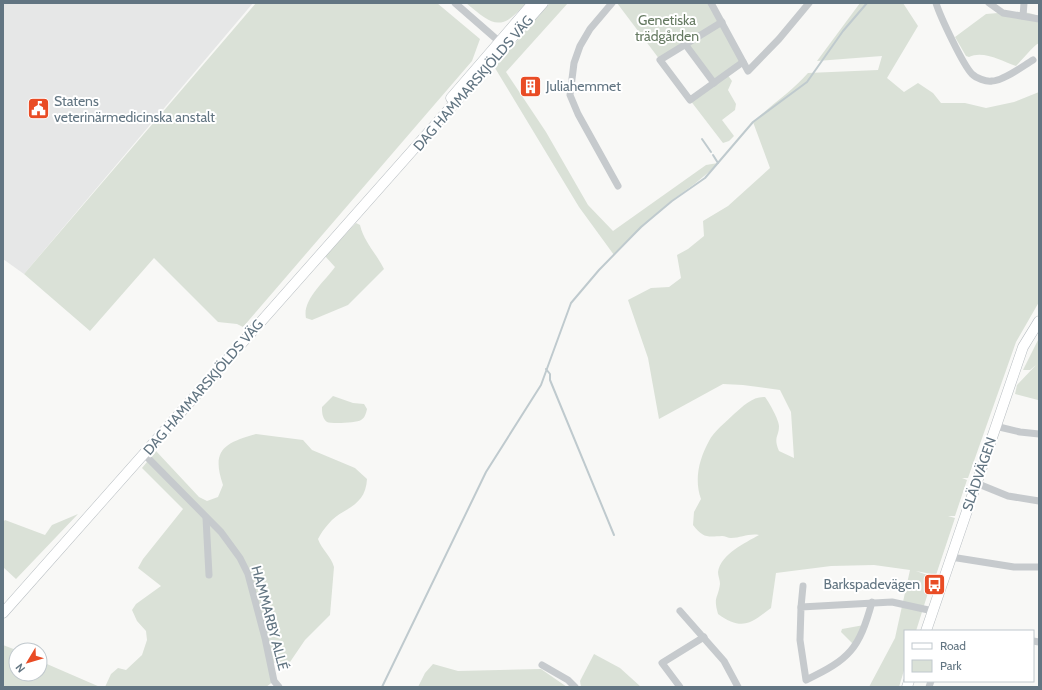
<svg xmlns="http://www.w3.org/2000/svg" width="1042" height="690" viewBox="0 0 1042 690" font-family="Cabin,sans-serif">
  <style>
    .built { fill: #e6e7e7 }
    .green { fill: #dae1d7 }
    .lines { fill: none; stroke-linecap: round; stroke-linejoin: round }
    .stream { stroke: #bfcace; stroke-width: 2 }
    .secondary-casing { stroke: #b8bec2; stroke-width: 11 }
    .street { stroke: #c6cacd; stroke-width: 7 }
    .secondary { stroke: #fff; stroke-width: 10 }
    .labels { text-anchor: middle; stroke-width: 4; stroke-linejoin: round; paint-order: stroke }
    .park-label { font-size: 14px; fill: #667a62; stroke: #fff }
    .street-label { font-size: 14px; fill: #627582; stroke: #fff }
    .poi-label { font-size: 14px; fill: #627582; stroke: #fff; text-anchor: start }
  </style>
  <rect width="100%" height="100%" fill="#f8f8f6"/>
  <!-- built -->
  <polygon class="built" points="3,3 253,3 24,274 3,259"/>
  <!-- green -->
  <g class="green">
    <polygon points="256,3 437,3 480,39 472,61 243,327 237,324 218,322 154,258 90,331 24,274"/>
    <path d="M466,3h60c-26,30 -33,22 -60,0z"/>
    <path d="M550,3h18l-62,69 40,60 42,73 25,26 93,-66 12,-2c-16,17 -30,25 -48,39 -20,17 -38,35 -56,53l-35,-48 -84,-139 4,-6z"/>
    <polygon points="617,3 711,3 743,62 727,74 732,81 728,90 736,104 735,110 722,120 734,136 729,141 723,143 690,100 714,83 685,44 660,60"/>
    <path d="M860,3h43l15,23 -31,52 17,14 14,-9 15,10 8,10h24l21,5 28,-6 25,-10v210l-23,40 -48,136h-6l5,2 -12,36h-7l7,2 -19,57 -20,-4 17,6 -17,54h-11v36l-6,20h-30l26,-49 15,-68 -36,-5 -43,1 -55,7 -5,35c-21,16 -29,23 -53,6 -5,-18 0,-15 2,-30 0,-4 -2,-8 -2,-12 3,-18 27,-29 41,-37 -10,-2 -18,3 -28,3 -3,0 -6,-2 -9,-2 -15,1 -19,2 -29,-11l1,-13 7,-13c-7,-19 -2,-40 8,-58 5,-10 17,-19 25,-27 9,-8 19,-18 31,-17 4,5 14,23 14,29 0,11 -6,11 0,25l15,7 -3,-46 -11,-22 -37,-5 -20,-1 -64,35 -11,-61 -20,-58 23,-12 18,-1 12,-9 -4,-23 11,-6 16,-13 -1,-15 25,-15 42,-38 -17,-46c18,-17 38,-30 55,-49l70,-3 4,-14 -65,5z"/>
    <path d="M1010,12c8,0 23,-1 29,6v25c-6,3 -17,17 -23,23 -14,-5 -33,-16 -47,-9l-3,-1 -11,-19 31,-23z"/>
    <path d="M356,223l4,2c4,17 16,28 24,44l-36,36 -36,15 -6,-2c-4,-18 19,-37 29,-51l-10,-11z"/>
    <polygon points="1039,338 1039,400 1038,400 1015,394 1017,385 1036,365 1030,370 1023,370"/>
    <path d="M333,396l20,7 11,1 3,5c-1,4 -2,9 -6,11 -4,3 -30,4 -34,2 -5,-4 -5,-10 -5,-15z"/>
    <path d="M256,434l47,6 9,10 43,18 12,11c-1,18 -10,25 -24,33 -10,5 -20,17 -25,27 4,11 13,17 16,28l-4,48 -25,25 -15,22 -20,1 4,18 -8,6h-161l6,-13 7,-6 8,2 16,-15 5,-15 -1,-9 -9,-10 -5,-11 4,-6 25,-18 -23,-18 5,-9 40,-50 -41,-41 14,-17 43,46 8,4 11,-4 5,-12c-12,-35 1,-42 33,-51z"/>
    <polygon points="78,514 16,579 3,567 3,522 5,520 45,535 52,525"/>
    <polygon points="864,625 853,644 841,632 842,629"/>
    <polygon points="3,645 16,650 16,674 40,674 40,661 100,687 3,687"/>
    <polygon points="594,654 620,668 641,687 581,687 580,681"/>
    <polygon points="433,664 458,671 541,669 567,687 418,687 425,673"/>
  </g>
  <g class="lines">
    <!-- stream -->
    <g class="stream">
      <polyline points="702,139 711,152"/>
      <polyline points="713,155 718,163"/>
      <polyline points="546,369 550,374 550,380 614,535"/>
      <polyline points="382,687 486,472 541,385 571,303 599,270 641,227 672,201 705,178 753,122 807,82 843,31 867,3"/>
    </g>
    <defs>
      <g id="secondary">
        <polyline points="451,98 533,3"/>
        <polyline points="3,613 543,3"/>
        <polyline points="926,631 1023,347 1039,321"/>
        <polyline points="907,687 909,681"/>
      </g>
    </defs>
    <!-- secondary casing -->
    <use href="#secondary" class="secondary-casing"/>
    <!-- street -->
    <g class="street">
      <polyline points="455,3 502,44"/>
      <polyline points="612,3 590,29 580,46 574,63 570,95 578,114 618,186"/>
      <polyline points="711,3 748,71 779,39 809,3"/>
      <path d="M936,3c4,13 27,62 36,71 4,4 14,8 20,7 11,0 31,-15 41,-21"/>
      <polyline points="989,3 1003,13 1039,19"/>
      <polyline points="1023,16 1024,3"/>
      <polyline points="722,22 660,60 690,100 743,62"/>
      <polyline points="685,44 714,83"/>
      <polyline points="995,426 1020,432 1039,434"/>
      <polyline points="144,454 221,532 240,558 248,574 265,638 274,681 279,687"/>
      <polyline points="976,483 1008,496 1039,501"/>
      <polyline points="206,518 209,575"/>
      <polyline points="951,557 1014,567 1039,567"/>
      <path d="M872,602c-13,47 -22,57 -66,78l-6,-40 1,-33 91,-5 41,9"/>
      <polyline points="801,607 803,586"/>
      <polyline points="680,611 724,661 738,687"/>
      <polyline points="1033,641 1039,642"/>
      <polyline points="542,665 568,680 575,687"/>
      <polyline points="680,687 662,663 704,637"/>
      <polyline points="929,687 931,681"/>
    </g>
    <!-- secondary -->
    <use href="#secondary" class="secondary"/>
  </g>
  <!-- icons -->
  <defs>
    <symbol id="building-square" viewBox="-11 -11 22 22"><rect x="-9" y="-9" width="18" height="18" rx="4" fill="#e94c25" stroke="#fff"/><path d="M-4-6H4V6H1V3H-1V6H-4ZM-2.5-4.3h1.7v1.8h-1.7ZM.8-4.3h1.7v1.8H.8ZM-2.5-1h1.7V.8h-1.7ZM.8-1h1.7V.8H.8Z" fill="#fff"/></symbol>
    <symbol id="civic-square" viewBox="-11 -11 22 22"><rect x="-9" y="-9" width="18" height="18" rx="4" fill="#e94c25" stroke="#fff"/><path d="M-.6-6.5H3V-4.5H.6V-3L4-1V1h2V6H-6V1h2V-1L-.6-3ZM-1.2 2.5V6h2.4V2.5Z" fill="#fff"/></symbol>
    <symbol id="bus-square" viewBox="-11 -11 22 22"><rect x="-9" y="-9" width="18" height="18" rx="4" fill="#e94c25" stroke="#fff"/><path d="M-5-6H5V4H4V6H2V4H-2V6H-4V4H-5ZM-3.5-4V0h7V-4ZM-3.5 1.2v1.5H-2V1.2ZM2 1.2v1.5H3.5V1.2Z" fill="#fff"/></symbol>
  </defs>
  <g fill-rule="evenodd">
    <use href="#building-square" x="518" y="74" width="25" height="25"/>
    <use href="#civic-square" x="26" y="96" width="25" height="25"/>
    <use href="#bus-square" x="922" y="572" width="25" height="25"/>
  </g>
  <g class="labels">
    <!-- park labels -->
    <g class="park-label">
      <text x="667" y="25">Genetiska<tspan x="667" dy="16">trädgården</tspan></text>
    </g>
    <!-- street labels -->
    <g class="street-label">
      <text transform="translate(473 83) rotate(-49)" y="5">DAG HAMMARSKJÖLDS VÄG</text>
      <text transform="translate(203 387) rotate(-49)" y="5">DAG HAMMARSKJÖLDS VÄG</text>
      <text transform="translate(979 474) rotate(-71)" y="5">SLÄDVÄGEN</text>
      <text transform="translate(270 618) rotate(75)" y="5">HAMMARBY ALLÉ</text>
    </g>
    <!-- poi labels -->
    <g class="poi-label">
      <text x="546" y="91">Juliahemmet</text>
      <text x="54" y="106">Statens<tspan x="54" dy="16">veterinärmedicinska anstalt</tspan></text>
      <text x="920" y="589" text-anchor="end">Barkspadevägen</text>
    </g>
  </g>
  <!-- border -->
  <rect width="1042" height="690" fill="none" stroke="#627582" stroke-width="8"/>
  <!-- legend -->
  <rect x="904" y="630" width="130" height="52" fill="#ffffff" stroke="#c0c8cd"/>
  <rect x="912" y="643" width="20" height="6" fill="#ffffff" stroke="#c0c8cd"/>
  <text x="940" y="650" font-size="12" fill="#627582">Road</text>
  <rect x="912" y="660" width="20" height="12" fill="#dae1d7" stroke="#c0c8cd"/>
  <text x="940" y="670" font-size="12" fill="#627582">Park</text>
  <!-- north arrow -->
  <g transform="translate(28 662) rotate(232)"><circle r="19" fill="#ffffff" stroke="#c0c8cd"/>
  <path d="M0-3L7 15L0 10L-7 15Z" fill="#e94c25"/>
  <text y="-6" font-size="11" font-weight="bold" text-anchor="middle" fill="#627582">N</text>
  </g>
</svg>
